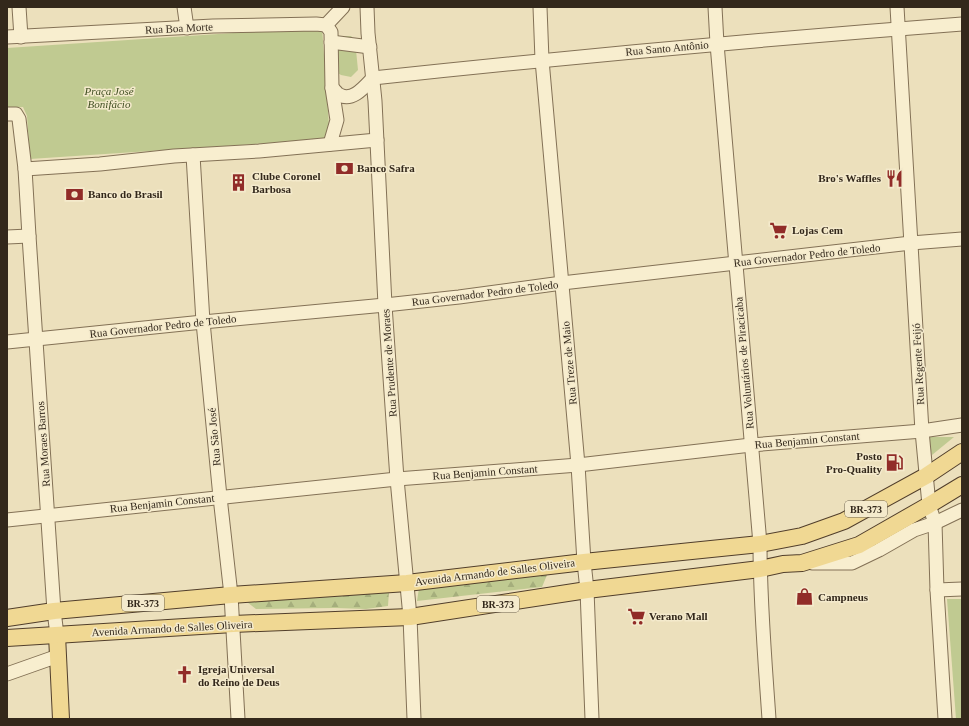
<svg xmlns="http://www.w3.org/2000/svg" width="969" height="726" viewBox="0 0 969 726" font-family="'Times New Roman',serif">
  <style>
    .green { fill: #c0ca91 }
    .forest { fill: url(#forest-firs) }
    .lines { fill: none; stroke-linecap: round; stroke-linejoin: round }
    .minor-casing { stroke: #837156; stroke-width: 15 }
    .major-casing { stroke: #513e2b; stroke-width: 18 }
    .minor { stroke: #f8eecf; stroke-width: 13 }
    .major { stroke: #f0d893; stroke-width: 16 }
    .labels { text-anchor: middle; stroke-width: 3; stroke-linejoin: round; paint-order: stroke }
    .shield { fill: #f4eacc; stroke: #6d6250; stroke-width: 1 }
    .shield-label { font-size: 10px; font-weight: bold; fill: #33281b }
    .street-label { font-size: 11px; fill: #33281b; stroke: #f4eacc }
    .park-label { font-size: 11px; font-style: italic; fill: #414f22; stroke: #f4eacc }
    .poi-label { font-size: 11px; font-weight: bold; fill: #33281b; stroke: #f4eacc; text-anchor: start }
  </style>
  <defs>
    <pattern id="forest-firs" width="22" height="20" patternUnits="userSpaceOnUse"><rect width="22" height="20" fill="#c0ca91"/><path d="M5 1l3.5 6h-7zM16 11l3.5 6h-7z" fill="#a5ae7c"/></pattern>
  </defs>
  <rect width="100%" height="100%" fill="#ece0bc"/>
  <!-- green -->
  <g class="green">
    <polygon points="322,27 330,139 30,159 27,116 23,107 7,108 7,48"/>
    <polygon points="339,36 351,36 355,40 358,70 351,77 341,75 332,69 331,44"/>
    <polygon points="928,437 954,437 932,455"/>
    <polygon points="947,599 962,599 962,719 956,719"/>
  </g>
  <!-- forest -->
  <g class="forest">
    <polygon points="547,575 542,587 417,601 419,588"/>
    <polygon points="389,591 388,606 366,609 335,608 256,609 247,602"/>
  </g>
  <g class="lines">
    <defs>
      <g id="minor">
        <polyline points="19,7 21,37"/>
        <polyline points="184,7 187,28"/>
        <polyline points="367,7 368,33 375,101 385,305 397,479 410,617 414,719"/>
        <polyline points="540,7 542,60 578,465 584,562 587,590 592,719"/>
        <path d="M715,7l2,37 43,500c0,59 5,117 9,175"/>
        <polyline points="897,7 922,431 929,505 935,523 937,590 945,719"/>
        <polyline points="326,25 331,32 332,88 337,120 330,144"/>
        <polyline points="7,37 213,26 316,24 326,25 343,7"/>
        <polyline points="331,42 370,47"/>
        <path d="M332,88c3,2 5,6 8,7 13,7 25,-9 33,-17 196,-21 392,-39 589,-54"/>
        <polyline points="7,114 16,114 19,119 25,169 29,236 54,611 57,635"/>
        <polyline points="193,155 203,322 220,497 231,595 238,719"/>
        <polyline points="25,169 100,164 174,156 259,151 377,140"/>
        <polyline points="7,237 29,236"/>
        <polyline points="7,342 203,322 385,305 459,297 562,283 736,263 911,243 962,239"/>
        <polyline points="7,520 397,479 578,465 751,445 922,431 962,425"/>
        <polyline points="812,563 852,563 879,550 914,530 935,523 962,510"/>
        <polyline points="937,590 962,589"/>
        <polyline points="7,674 58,656"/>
      </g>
      <g id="major">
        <polyline points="7,618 54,611 231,595 407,583 584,562 760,544 802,536 844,521 926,476 962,452"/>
        <polyline points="57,635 61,719"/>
        <polyline points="7,638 233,624 410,617 587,590 760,569 783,564 802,563 859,545 929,505 962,485"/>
      </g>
    </defs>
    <!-- minor casing -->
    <use href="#minor" class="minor-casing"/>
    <!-- major casing -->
    <use href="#major" class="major-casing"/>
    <!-- minor -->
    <use href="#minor" class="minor"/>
    <!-- major -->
    <use href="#major" class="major"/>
  </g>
  <!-- icons -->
  <defs>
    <symbol id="bank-bare" viewBox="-9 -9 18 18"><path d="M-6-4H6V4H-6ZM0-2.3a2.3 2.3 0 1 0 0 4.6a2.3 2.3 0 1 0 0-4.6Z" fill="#912c28" stroke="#f4eacc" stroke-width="2.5" paint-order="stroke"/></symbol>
    <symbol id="restaurant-bare" viewBox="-9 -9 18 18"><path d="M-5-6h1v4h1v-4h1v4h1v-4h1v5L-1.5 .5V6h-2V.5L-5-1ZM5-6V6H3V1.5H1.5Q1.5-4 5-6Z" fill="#912c28" stroke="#f4eacc" stroke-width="2.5" paint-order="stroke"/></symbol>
    <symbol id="building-bare" viewBox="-9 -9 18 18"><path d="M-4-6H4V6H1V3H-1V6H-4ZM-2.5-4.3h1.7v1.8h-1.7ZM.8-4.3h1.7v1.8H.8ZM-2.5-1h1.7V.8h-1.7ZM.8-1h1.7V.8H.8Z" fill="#912c28" stroke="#f4eacc" stroke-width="2.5" paint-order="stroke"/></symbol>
    <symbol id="supermarket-bare" viewBox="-9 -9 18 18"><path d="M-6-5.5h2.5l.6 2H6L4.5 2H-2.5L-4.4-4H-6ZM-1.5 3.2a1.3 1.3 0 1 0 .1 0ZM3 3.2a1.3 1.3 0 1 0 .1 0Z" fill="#912c28" stroke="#f4eacc" stroke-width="2.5" paint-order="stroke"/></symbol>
    <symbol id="fuel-bare" viewBox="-9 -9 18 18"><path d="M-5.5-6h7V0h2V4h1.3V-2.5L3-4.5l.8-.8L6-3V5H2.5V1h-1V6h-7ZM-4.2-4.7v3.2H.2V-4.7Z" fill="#912c28" stroke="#f4eacc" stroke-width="2.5" paint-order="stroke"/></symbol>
    <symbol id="shop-bare" viewBox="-9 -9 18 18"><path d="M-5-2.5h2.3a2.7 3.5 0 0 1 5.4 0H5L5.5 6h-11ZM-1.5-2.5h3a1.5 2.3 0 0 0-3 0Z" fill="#912c28" stroke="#f4eacc" stroke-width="2.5" paint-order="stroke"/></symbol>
    <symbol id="church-bare" viewBox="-9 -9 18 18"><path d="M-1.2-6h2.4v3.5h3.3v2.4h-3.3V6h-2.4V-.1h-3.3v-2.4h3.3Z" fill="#912c28" stroke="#f4eacc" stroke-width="2.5" paint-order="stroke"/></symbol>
  </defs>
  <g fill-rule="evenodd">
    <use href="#bank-bare" x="332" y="156" width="25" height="25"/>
    <use href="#restaurant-bare" x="882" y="166" width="25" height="25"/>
    <use href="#building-bare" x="226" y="170" width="25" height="25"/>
    <use href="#bank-bare" x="62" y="182" width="25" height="25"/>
    <use href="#supermarket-bare" x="766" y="218" width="25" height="25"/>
    <use href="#fuel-bare" x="882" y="450" width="25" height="25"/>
    <use href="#shop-bare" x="792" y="584" width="25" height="25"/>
    <use href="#supermarket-bare" x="624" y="604" width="25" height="25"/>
    <use href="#church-bare" x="172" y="662" width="25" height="25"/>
  </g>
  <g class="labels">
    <!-- shield labels -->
    <g class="shield">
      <rect x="845" y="501" width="42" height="16" rx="3"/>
      <rect x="122" y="595" width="42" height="16" rx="3"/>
      <rect x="477" y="596" width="42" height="16" rx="3"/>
    </g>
    <g class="shield-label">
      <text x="866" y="513">BR-373</text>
      <text x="143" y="607">BR-373</text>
      <text x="498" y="608">BR-373</text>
    </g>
    <!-- street labels -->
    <g class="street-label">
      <text transform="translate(179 28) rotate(-3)" y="4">Rua Boa Morte</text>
      <text transform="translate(667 48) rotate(-5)" y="4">Rua Santo Antônio</text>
      <text transform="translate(807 255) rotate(-6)" y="4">Rua Governador Pedro de Toledo</text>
      <text transform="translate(485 293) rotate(-7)" y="4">Rua Governador Pedro de Toledo</text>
      <text transform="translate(163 326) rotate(-6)" y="4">Rua Governador Pedro de Toledo</text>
      <text transform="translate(389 363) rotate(-94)" y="4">Rua Prudente de Moraes</text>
      <text transform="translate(569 363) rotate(-95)" y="4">Rua Treze de Maio</text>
      <text transform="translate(744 363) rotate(-95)" y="4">Rua Voluntários de Piracicaba</text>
      <text transform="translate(918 364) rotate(-93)" y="4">Rua Regente Feijó</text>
      <text transform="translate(214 437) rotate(-95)" y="4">Rua São José</text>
      <text transform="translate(807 440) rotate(-5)" y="4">Rua Benjamin Constant</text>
      <text transform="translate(43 444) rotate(-94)" y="4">Rua Moraes Barros</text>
      <text transform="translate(485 472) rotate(-4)" y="4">Rua Benjamin Constant</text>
      <text transform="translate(162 503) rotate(-6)" y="4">Rua Benjamin Constant</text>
      <text transform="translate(495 572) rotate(-7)" y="4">Avenida Armando de Salles Oliveira</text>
      <text transform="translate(172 628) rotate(-3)" y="4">Avenida Armando de Salles Oliveira</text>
    </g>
    <!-- park labels -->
    <g class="park-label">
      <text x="109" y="95">Praça José<tspan x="109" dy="13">Bonifácio</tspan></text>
    </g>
    <!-- poi labels -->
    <g class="poi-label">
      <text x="357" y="172">Banco Safra</text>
      <text x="252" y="180">Clube Coronel<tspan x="252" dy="13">Barbosa</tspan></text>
      <text x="881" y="182" text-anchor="end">Bro's Waffles</text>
      <text x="88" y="198">Banco do Brasil</text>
      <text x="792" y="234">Lojas Cem</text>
      <text x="882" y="460" text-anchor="end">Posto<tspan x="882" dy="13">Pro-Quality</tspan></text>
      <text x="818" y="601">Campneus</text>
      <text x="649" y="620">Verano Mall</text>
      <text x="198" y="673">Igreja Universal<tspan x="198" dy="13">do Reino de Deus</tspan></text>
    </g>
  </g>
  <!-- border -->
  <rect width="969" height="726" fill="none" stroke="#33281b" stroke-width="16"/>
</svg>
